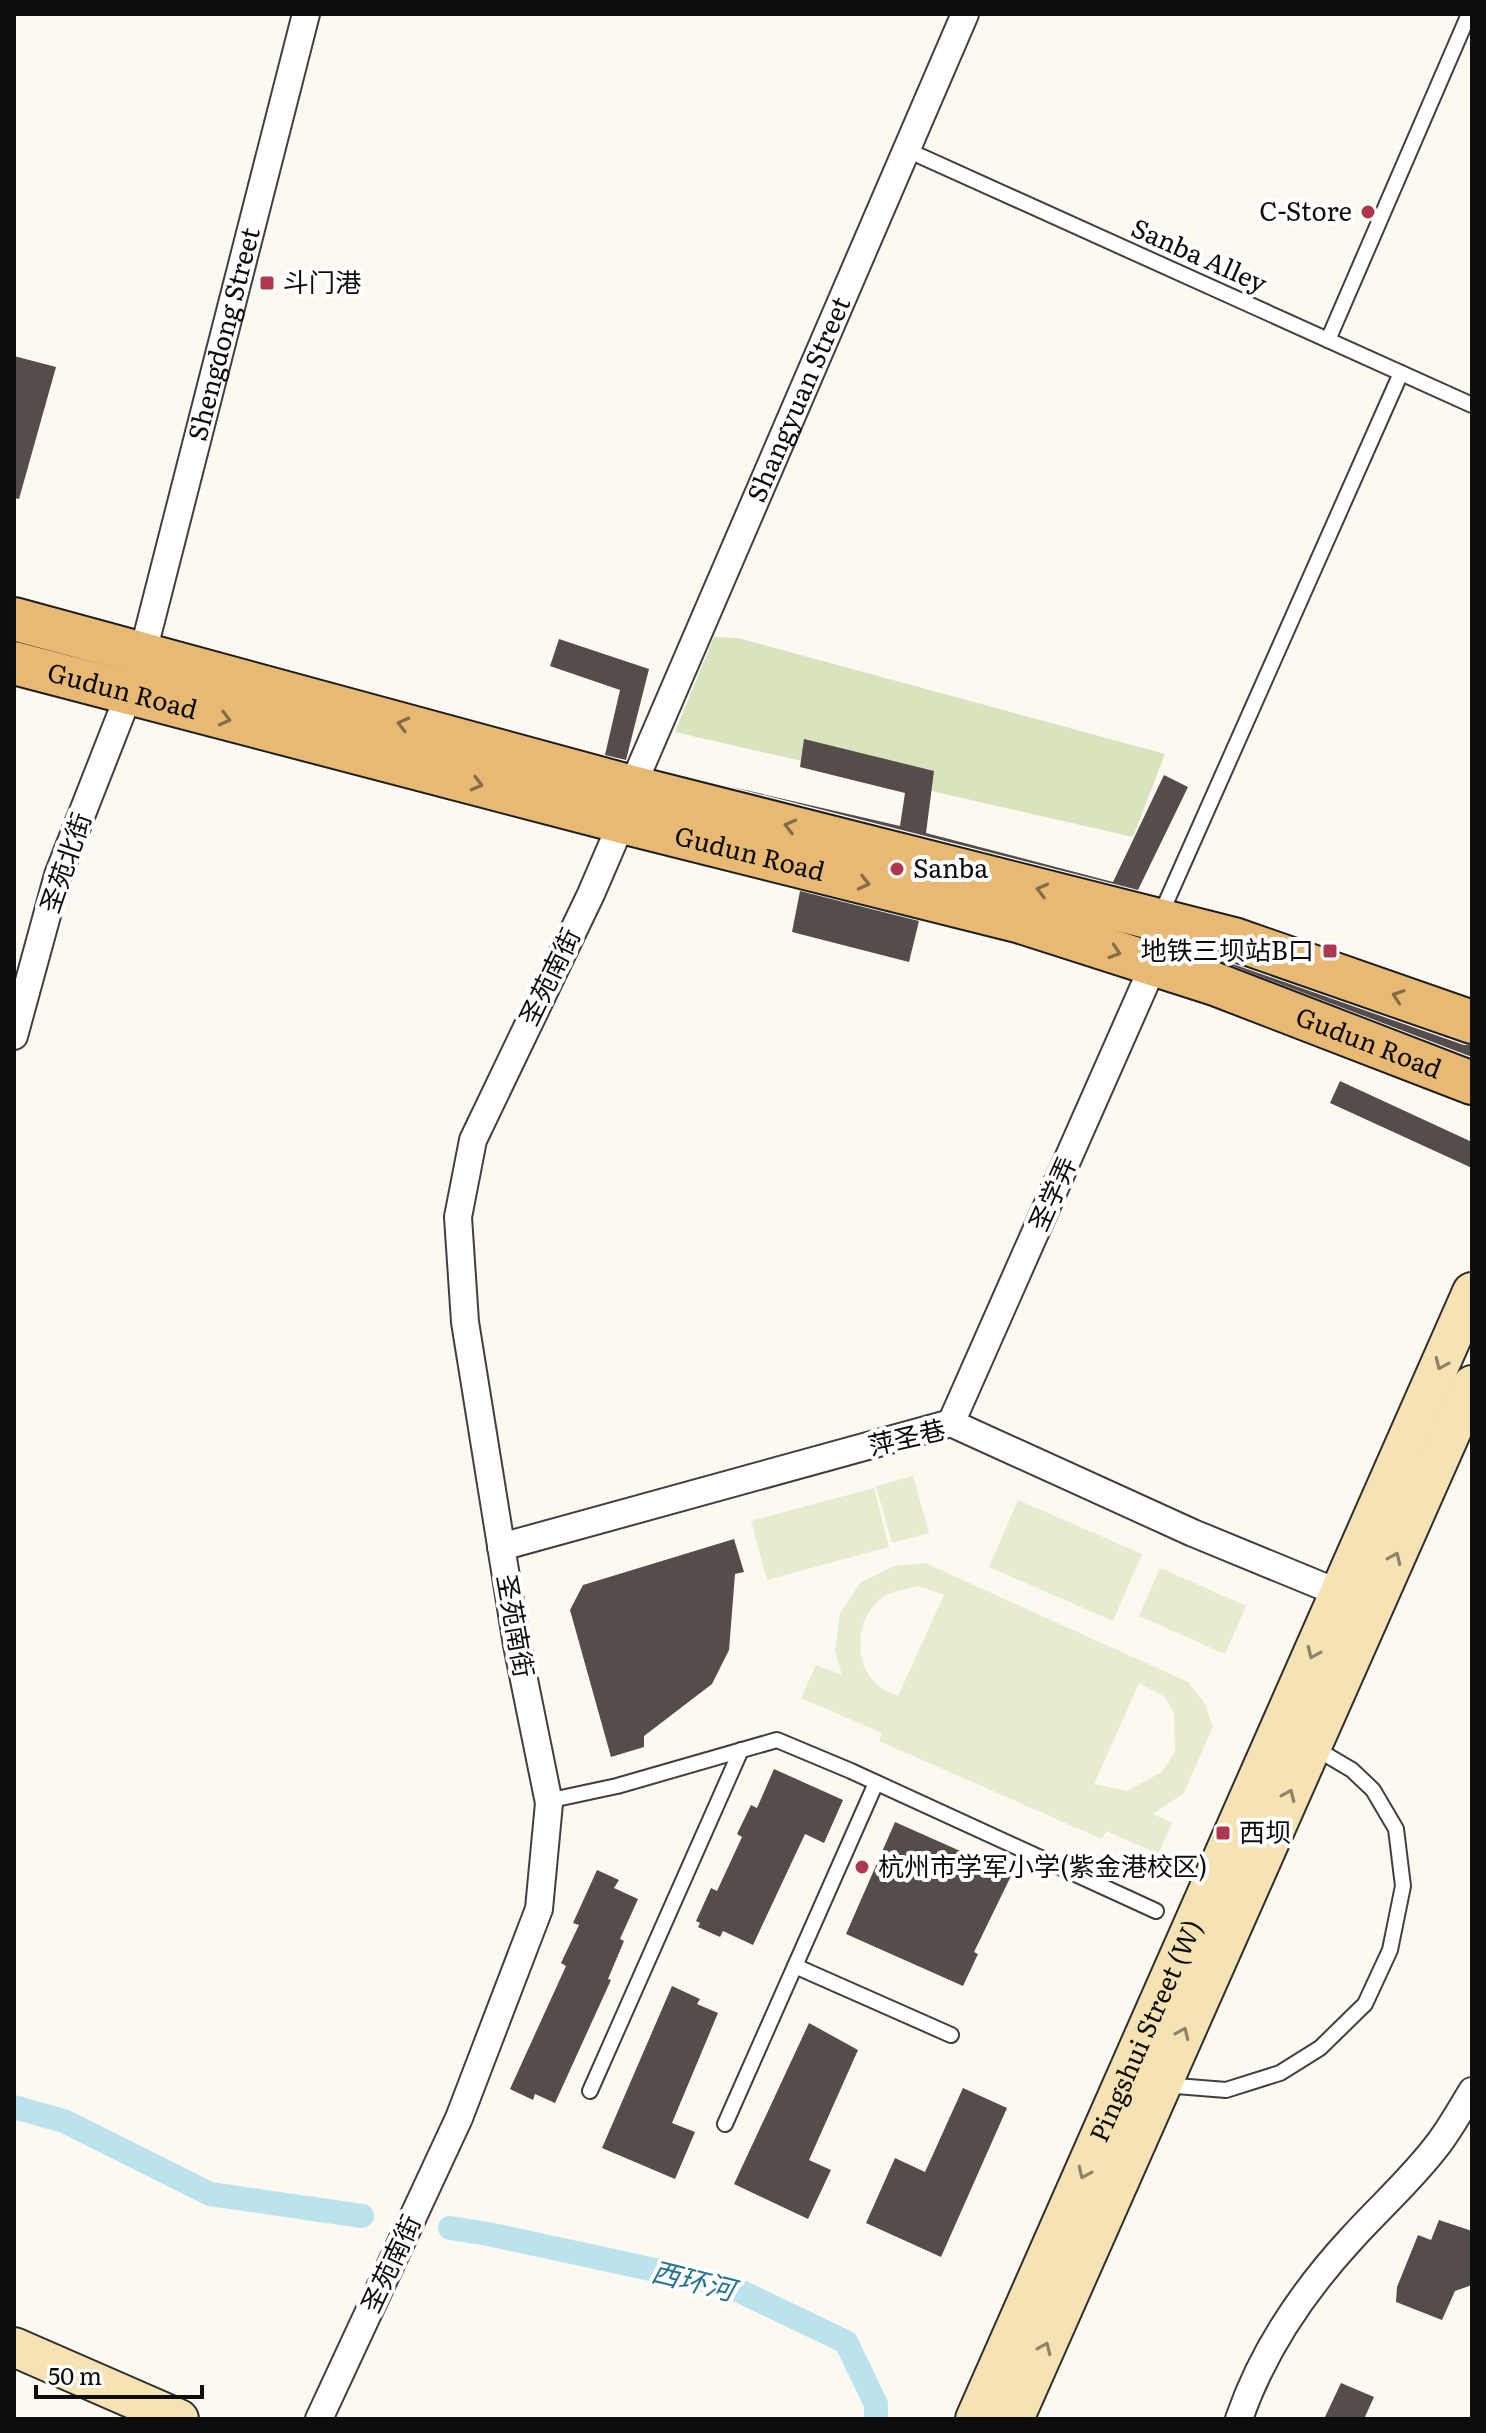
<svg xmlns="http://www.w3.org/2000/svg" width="1486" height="2433" viewBox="0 0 1486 2433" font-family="Literata,'Noto Sans SC',serif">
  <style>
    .green { fill: #d7e4bd }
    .pitch { fill: #e6ecce; fill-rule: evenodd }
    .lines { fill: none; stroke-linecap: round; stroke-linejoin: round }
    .canal { stroke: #bae3ee; stroke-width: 24 }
    .building { fill: #554d4b }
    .lane-casing { stroke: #404040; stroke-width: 18 }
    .street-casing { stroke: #404040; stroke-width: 30 }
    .secondary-casing { stroke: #2f2f2f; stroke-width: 42 }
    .primary-casing { stroke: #1e1e1e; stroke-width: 46 }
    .lane { stroke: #fff; stroke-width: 14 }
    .street { stroke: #fff; stroke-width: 26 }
    .secondary { stroke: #f5e3b3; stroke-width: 38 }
    .primary { stroke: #e7b975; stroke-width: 42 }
    .oneway { stroke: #856c46 }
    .oneway2 { stroke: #8d8368 }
    .poi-dot { fill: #ac374f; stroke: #fff; stroke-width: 3 }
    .labels { text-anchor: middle; stroke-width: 8; stroke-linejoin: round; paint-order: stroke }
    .poi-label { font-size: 26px; fill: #0d0d0d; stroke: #fff; text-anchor: start }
    .street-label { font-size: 26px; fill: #0d0d0d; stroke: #fff }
    .water-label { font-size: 28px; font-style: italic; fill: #267390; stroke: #fff }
  </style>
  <rect width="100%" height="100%" fill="#fdf8f0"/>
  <!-- green -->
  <polygon class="green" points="714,637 738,638 1165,754 1133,837 675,732"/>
  <!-- pitch -->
  <g class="pitch">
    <polygon points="913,1476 929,1533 892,1543 876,1486"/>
    <polygon points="874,1488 889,1547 767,1580 751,1521"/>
    <polygon points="1018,1500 1142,1554 1113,1621 989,1567"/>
    <path d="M925,1563l263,119 16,20 9,24 -29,67 -31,21 19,9 -14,31 -52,-23 -4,8 -223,-98 3,-8 -81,-35 15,-33 26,10 -7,-24 5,-38 21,-31 33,-16zM919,1586l25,9 -46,101c-7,-3 -16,-6 -22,-12 -22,-22 -21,-62 3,-84 10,-9 26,-11 40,-14zM1139,1683l26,14 9,16 1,39 -13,20 -35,19 -33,-7z"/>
    <polygon points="1160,1568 1246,1606 1225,1654 1139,1616"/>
  </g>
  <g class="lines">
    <!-- canal -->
    <g class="canal">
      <polyline points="14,2107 64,2121 210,2194 362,2216"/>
      <polyline points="450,2228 488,2234 729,2286 846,2342 876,2404 876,2419"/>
    </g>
  </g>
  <!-- building -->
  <g class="building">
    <polygon points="14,356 56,367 19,499 14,498"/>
    <polygon points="559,639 649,669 626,760 605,755 620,690 550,666"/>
    <polygon points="804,739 934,771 926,833 1113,882 1164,775 1188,787 1138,890 728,786 900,826 905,793 800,767"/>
    <polygon points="800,891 919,921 909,962 792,932"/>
    <polygon points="1217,960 1227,962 1464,1045 1472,1045 1472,1057"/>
    <polygon points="1340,1081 1472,1142 1472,1168 1330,1103"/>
    <polygon points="734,1539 744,1572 735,1574 729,1650 712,1684 644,1736 644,1747 611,1757 570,1610 583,1585"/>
    <polygon points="774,1769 843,1800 824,1843 805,1834 753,1945 723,1931 720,1937 698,1927 700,1923 696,1921 711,1888 717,1891 742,1837 737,1834 751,1805 757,1808"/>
    <polygon points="895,1822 1012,1874 974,1952 978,1954 963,1986 846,1934"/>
    <polygon points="597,1870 619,1880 614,1888 638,1899 620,1939 624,1941 608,1979 611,1980 555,2103 535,2094 533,2100 510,2089 566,1966 561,1963 579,1925 573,1923"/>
    <polygon points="672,1986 700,1999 697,2004 718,2013 672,2123 695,2132 675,2179 602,2148"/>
    <polygon points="809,2023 858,2050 809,2160 831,2170 808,2219 734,2184"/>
    <polygon points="963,2088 1007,2108 941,2257 866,2223 895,2158 925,2172"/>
    <polygon points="1439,2220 1472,2231 1472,2285 1455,2291 1442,2320 1396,2302 1397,2287 1418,2235 1431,2240"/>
    <polygon points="1341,2383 1374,2397 1364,2419 1324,2419"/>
  </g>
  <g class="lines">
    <defs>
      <g id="lane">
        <polyline points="907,150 1472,405"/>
        <polyline points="1328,340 1469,14"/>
        <polyline points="1160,916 1401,373"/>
        <polyline points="561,1798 617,1786 777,1740 851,1771 1156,1911"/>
        <polyline points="795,1966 951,2035"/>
        <polyline points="1164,2085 1226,2090 1280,2073 1320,2048 1365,2004 1390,1950 1403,1886 1396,1829 1373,1790 1352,1770 1313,1747"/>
        <polyline points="590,2091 741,1750"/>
        <polyline points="725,2124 876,1783"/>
      </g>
      <g id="street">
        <path id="s1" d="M143,652l163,-638"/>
        <path id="s2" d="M632,787l333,-773"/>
        <polyline points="14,1036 58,875 129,694"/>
        <polyline points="951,1423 1154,964"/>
        <polyline points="501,1547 951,1423 1193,1533 1339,1593"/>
        <polyline points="319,2419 459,2118 539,1909 549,1803 517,1645 465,1322 458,1217 473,1140 591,894 622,822"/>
        <path d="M1239,2419c23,-67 65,-129 113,-181 29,-32 61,-60 87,-95 12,-16 22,-34 33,-52"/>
      </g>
      <g id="secondary">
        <polyline points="14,2347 179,2419"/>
        <path id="s3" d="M975,2419l497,-1127"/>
        <polyline points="1014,2419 1472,1385"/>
      </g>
      <g id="primary">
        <polyline points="14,619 632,787 1234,939 1472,1022"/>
        <path id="s4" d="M14,663l608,159 399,100 194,62 257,99"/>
      </g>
    </defs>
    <!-- lane casing -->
    <use href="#lane" class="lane-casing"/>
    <!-- street casing -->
    <use href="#street" class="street-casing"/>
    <!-- secondary casing -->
    <use href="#secondary" class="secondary-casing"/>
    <!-- primary casing -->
    <use href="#primary" class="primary-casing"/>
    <!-- lane -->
    <use href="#lane" class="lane"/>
    <!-- street -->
    <use href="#street" class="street"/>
    <!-- secondary -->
    <use href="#secondary" class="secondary"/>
    <!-- primary -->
    <use href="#primary" class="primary"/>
  </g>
  <!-- one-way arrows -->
  <defs><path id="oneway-chevron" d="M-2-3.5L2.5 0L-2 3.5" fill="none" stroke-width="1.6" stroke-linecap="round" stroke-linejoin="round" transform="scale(2)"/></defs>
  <g class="oneway">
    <use href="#oneway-chevron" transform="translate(225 719) rotate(15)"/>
    <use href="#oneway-chevron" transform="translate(403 724) rotate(-165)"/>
    <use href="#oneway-chevron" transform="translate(477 784) rotate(15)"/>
    <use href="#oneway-chevron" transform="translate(790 826) rotate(-166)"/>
    <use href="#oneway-chevron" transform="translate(864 883) rotate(14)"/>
    <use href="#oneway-chevron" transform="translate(1042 890) rotate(-166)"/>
    <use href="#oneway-chevron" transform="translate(1115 952) rotate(18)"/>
    <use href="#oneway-chevron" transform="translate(1398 996) rotate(-161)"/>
  </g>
  <g class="oneway2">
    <use href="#oneway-chevron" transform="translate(1441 1364) rotate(114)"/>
    <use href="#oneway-chevron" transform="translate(1395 1558) rotate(-66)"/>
    <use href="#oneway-chevron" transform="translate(1313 1653) rotate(114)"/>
    <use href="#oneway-chevron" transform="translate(1289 1795) rotate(-66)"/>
    <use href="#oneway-chevron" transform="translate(1183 2033) rotate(-66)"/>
    <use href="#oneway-chevron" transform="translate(1084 2173) rotate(114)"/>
    <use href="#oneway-chevron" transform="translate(1045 2348) rotate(-66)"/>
  </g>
  <!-- markers -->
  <g class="poi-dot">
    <circle cx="1368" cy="212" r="8"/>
    <rect x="259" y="275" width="16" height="16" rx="4"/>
    <circle cx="897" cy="869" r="8"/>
    <rect x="1322" y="943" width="16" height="16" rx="4"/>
    <rect x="1215" y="1825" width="16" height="16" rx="4"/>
    <circle cx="862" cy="1867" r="8"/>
  </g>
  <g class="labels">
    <!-- poi labels -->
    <g class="poi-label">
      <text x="1352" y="221" text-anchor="end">C-Store</text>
      <text x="283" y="292">斗门港</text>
      <text x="913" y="878">Sanba</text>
      <text x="1314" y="960" text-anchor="end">地铁三坝站B口</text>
      <text x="1239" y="1842">西坝</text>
      <text x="878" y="1876">杭州市学军小学(紫金港校区)</text>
    </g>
    <!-- street labels -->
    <g class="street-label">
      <text transform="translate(1199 256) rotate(24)" y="9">Sanba Alley</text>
      <text dy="9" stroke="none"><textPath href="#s1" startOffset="328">Shengdong Street</textPath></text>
      <text dy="9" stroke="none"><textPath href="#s2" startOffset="422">Shangyuan Street</textPath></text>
      <text dy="9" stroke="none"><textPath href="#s4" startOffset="112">Gudun Road</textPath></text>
      <text dy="9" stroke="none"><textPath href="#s4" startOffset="760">Gudun Road</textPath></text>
      <text transform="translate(66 863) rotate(-71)" y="9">圣苑北街</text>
      <text transform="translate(550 977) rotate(-64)" y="9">圣苑南街</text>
      <text dy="9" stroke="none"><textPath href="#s4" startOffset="1408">Gudun Road</textPath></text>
      <text transform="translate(1053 1194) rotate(-66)" y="9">圣学弄</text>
      <text transform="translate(907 1438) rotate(-13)" y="9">萍圣巷</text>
      <text transform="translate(515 1626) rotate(80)" y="9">圣苑南街</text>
      <text dy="9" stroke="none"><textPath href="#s3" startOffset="424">Pingshui Street (W)</textPath></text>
      <text transform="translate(391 2264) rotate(-65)" y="9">圣苑南街</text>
    </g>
    <!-- water labels -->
    <g class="water-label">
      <text transform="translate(693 2281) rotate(14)" y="10">西环河</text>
    </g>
  </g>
  <!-- border -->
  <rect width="1486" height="2433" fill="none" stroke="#0d0d0d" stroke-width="32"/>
  <!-- scale -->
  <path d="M36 2385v12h166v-12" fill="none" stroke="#0d0d0d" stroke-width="4"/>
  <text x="48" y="2385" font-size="24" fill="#0d0d0d" stroke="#ffffff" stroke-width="6" paint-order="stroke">50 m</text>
</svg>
